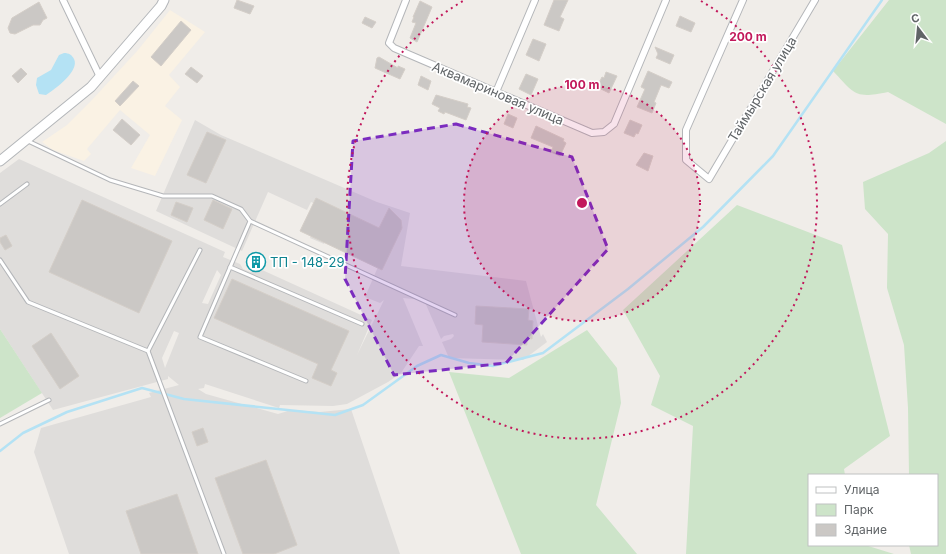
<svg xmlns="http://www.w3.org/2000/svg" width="946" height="554" viewBox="0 0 946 554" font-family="Inter,sans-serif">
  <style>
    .commercial { fill: #faf2e4 }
    .industrial { fill: #dfdddb; fill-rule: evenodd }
    .green { fill: #cde4c9 }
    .water { fill: #b4e2f4 }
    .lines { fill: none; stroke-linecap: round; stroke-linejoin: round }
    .stream { stroke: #b4e2f4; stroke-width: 2.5 }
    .building { fill: #cbc8c5; stroke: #d4cec8 }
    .lane-casing { stroke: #b4b6b9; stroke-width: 5 }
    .street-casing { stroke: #b4b6b9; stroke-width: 8 }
    .secondary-casing { stroke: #b3b6b9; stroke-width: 11 }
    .lane { stroke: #fff; stroke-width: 3 }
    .street { stroke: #fff; stroke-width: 6 }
    .secondary { stroke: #fff; stroke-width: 9 }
    .marked { fill: #7b2cbf; fill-opacity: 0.2; stroke: #7b2cbf; stroke-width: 3; stroke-dasharray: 8 5; stroke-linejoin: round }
    .ring { fill: none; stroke: #c2185b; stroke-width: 2; stroke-dasharray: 2 4 }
    .labels { text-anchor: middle; stroke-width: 3.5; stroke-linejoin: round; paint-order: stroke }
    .street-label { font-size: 13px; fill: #606467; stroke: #fff }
    .culture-label { font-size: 13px; fill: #0d838f; stroke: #fff; text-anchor: start }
    .centre { fill: #c2185b; stroke: #fff; stroke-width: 2 }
    .ring-label { font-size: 12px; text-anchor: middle; font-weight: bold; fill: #c2185b; stroke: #fff; stroke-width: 3.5; stroke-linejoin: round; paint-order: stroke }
  </style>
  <rect width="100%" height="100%" fill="#f0ede9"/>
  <!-- commercial -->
  <polygon class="commercial" points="170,10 205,32 169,75 180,87 165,106 182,120 155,176 131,168 150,135 120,110 87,149 91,154 84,161 53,150 42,142 67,125 91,101 138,50"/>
  <!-- industrial -->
  <path class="industrial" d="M195,120l26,15 156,67 33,11 -9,53 125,15 15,56 2,-3 4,8 -24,18 -74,-2 -7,-16 9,-3 3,-3 -1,-2 -9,2 -3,3 -17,-39 -21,-2 20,48h-4l-18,27 -13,9 -41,22 -14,2 -53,-1 -1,3 -74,-24 -1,4 -6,1 8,5 72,20 13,-4 29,2 31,-3 49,145h-331l-35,-102 7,-24 110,-31 -2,-4 30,-8 -11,-9v3l-115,31 -53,-81v-156l19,-14 206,93 -2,5 17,7 3,5 7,3 10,-3 112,51 -15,35 27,-55 -4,3 -15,-6 19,-44 -53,-24 -7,15 -14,-6 14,-30 -13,-6 -4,8 -39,-18 -26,59 -86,-40zM217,270l4,5 -13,29 -6,-1zM174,331l5,2 -14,35 -3,-10z"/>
  <!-- green -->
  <g class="green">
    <path d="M889,0h57v124l-58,-32c-34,7 -33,2 -55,-21z"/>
    <polygon points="946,141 946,554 911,554 909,545 937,545 937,475 909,475 908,408 904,345 887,288 888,234 865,209 863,182 929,153"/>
    <polygon points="737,205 842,245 890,436 844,469 845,475 809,475 809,545 865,545 894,554 686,554 693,426 651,405 660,376 623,310"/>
    <polygon points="0,329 42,393 0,418"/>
    <polygon points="587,330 617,368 621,403 596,505 637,554 521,554 449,372 509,378"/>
  </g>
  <!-- water -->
  <path class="water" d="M64,53c5,0 8,2 10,6 6,12 -19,30 -28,36l-7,-1 -3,-9 1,-7 14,-8 8,-15z"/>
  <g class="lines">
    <!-- stream -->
    <polyline class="stream" points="0,451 23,433 67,412 142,388 184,399 335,415 363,405 417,366 441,355 469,363 493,366 543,353 628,289 703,227 773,156 882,0"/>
  </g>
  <!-- building -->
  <g class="building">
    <polygon points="237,0 254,6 250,14 234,8"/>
    <polygon points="554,0 568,0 560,17 564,19 559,31 544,25"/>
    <polygon points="420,1 432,7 417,42 410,38 416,23 412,22 414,17 413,17"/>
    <polygon points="39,2 47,18 43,20 40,25 33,25 15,34 10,33 8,28 12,18"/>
    <polygon points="680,16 695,23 691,32 676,26"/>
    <polygon points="365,17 376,22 372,28 362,23"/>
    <polygon points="181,21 191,30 161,66 151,57"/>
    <polygon points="533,39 546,44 539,61 526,55"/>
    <polygon points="655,47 674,55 670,64 656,58 658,54"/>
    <polygon points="379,57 398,68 398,66 405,69 400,79 375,68 377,58"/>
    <polygon points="191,67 203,76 197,83 185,74"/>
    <polygon points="21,68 27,74 18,83 12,76"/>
    <polygon points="648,71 672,82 669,88 661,85 654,102 656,103 652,113 637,107 645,89 641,87"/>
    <polygon points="606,72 617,76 609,93 597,87 602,77 604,78"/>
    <polygon points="526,74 538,79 531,95 519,89"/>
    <polygon points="421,76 431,81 428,90 418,85"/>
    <polygon points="133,81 139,86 120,106 115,101"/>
    <polygon points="436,95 468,104 467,107 471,108 466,120 445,112 444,114 438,111 440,108 432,104"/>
    <polygon points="508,114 517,118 513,128 504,124"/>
    <polygon points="122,119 140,135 131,145 113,130"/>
    <polygon points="630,120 642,125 638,134 636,133 634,137 624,133"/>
    <polygon points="536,126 564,139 563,141 566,143 560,156 551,152 553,147 531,138"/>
    <polygon points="207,132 226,140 206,183 187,175"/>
    <polygon points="644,153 653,156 648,171 636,165"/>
    <polygon points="316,198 379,228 389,208 401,220 402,228 382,270 300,231"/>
    <polygon points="82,200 172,241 139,313 49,272"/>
    <polygon points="213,200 232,209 223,229 204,220"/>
    <polygon points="176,202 193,208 187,222 171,215"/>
    <polygon points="6,235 12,246 5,250 0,242 0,238"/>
    <polygon points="254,256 261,260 257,267 250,263"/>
    <polygon points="232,279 349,331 331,370 337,373 331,386 312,378 318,364 214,318"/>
    <polygon points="476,306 529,309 528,320 533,321 532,339 527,338 527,345 482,342 483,325 475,324"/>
    <polygon points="51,333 79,376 60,389 32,346"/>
    <polygon points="203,428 208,442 197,446 192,432"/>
    <polygon points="266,460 297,545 274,554 243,554 215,478"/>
    <polygon points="177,494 198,554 141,554 126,511"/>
  </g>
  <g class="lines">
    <defs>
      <g id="lane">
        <polyline points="28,141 110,180 163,196 212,196 241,209 250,221 455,315"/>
        <polyline points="0,204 27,184"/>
        <polyline points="250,221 200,337 306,381"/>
        <polyline points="0,260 28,302 148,351 200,250"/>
        <polyline points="230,267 362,324"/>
        <polyline points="148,351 224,554"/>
        <polyline points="0,424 49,400"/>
      </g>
      <g id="street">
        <polyline points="63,0 100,77"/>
        <polyline points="406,0 389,43 394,48 592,133 604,132 614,124 666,0"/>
        <polyline points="743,0 686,130 686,160 709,179 815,0"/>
        <polyline points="496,92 535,0"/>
      </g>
      <polyline id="secondary" points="0,161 91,87 161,6 164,0"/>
    </defs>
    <!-- lane casing -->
    <use href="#lane" class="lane-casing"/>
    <!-- street casing -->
    <use href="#street" class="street-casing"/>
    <!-- secondary casing -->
    <use href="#secondary" class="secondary-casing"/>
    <!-- lane -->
    <use href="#lane" class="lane"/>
    <!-- street -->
    <use href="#street" class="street"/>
    <!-- secondary -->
    <use href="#secondary" class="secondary"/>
  </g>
  <!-- marked area -->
  <path class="marked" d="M456,124l116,33 36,92 -102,114 -112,12 -49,-96 8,-138z"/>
  <!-- distance rings -->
  <circle cx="582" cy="203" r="118" fill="#c2185b" fill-opacity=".12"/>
  <g class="ring">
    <circle cx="582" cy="203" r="118"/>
    <path d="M701 1A235 235 0 1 1 463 1"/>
  </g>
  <!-- icons -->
  <defs>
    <symbol id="building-ring" viewBox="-11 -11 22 22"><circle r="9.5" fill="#fff" stroke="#0f9aa8" stroke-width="1.5"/><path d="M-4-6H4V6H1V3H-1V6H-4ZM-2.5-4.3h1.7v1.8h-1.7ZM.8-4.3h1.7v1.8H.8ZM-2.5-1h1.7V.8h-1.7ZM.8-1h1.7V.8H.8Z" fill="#0f9aa8"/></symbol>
  </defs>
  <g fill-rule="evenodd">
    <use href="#building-ring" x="245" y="251" width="22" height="22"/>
  </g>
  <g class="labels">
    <!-- street labels -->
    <g class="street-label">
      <text transform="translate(762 89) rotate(-59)" y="5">Таймырская улица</text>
      <text transform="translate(498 93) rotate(23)" y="5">Аквамариновая улица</text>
    </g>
    <!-- culture labels -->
    <g class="culture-label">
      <text x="270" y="267">ТП - 148-29</text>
    </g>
  </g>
  <circle cx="582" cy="203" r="6" class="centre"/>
  <g class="ring-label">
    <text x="748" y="41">200 m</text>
    <text x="582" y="89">100 m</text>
  </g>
  <!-- legend -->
  <rect x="808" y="474" width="130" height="72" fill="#ffffff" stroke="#bfc1c2"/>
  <rect x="816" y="487" width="20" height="6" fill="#ffffff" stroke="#bfc1c2"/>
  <text x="844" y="494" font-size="12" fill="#606467">Улица</text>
  <rect x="816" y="504" width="20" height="12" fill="#cde4c9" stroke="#bfc1c2"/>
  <text x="844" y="514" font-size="12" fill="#606467">Парк</text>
  <rect x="816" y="524" width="20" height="12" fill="#cbc8c5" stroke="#bfc1c2"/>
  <text x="844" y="534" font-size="12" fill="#606467">Здание</text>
  <!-- north arrow -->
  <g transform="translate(918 28) rotate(344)" stroke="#ffffff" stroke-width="3" paint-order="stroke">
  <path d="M0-3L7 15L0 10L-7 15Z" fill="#606467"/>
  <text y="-6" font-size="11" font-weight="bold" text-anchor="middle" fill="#606467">С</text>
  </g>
</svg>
